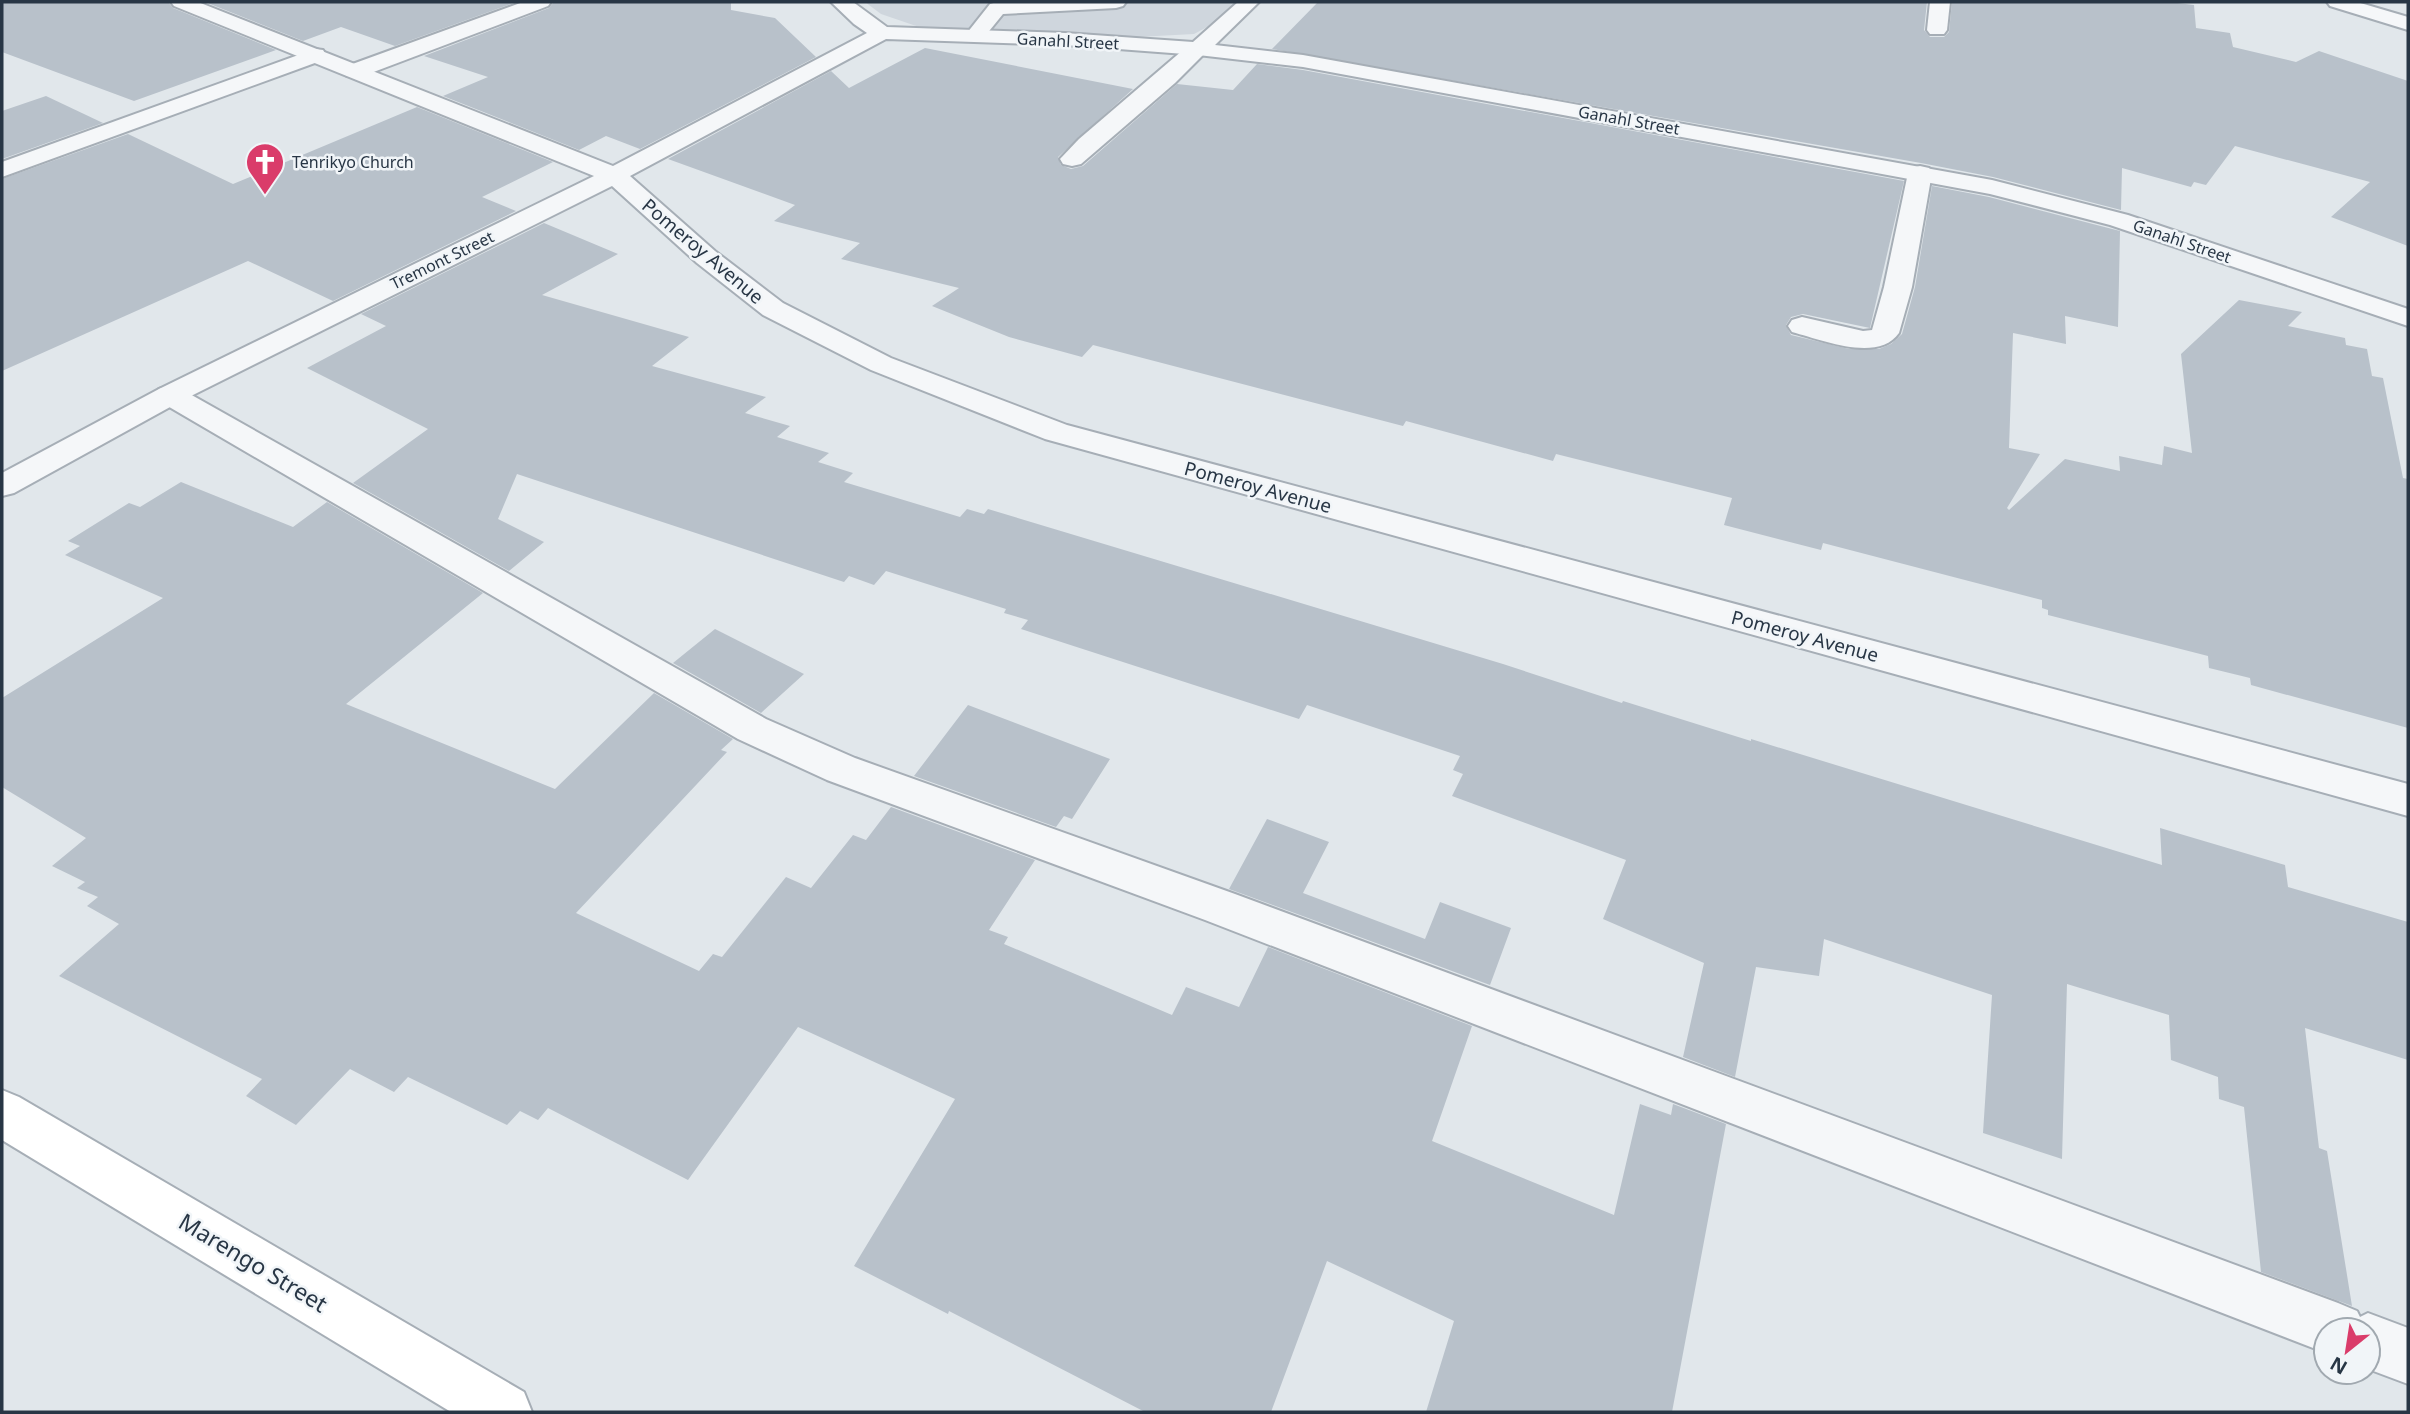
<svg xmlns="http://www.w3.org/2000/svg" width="2410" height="1414" viewBox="0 0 2410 1414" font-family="'Noto Sans',sans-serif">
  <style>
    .built { fill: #cfd6dd }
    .building { fill: #b8c1ca }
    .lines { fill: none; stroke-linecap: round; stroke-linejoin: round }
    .service-casing { stroke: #a6aeb6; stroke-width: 4 }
    .minor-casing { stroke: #a6aeb6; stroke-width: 4 }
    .tertiary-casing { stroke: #a6aeb6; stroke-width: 4 }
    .secondary-casing { stroke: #a6aeb6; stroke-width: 4 }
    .service { fill: #f5f7f9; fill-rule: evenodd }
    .minor { fill: #f5f7f9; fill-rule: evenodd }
    .tertiary { fill: #f5f7f9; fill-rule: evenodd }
    .secondary { fill: #fff; fill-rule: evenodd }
    .labels { text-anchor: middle; stroke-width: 5; stroke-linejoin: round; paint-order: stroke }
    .far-street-label { font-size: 16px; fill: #283645; stroke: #f1f5f8 }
    .far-poi-label { font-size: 16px; fill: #283645; stroke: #f1f5f8; text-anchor: start }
    .street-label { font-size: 19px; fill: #283645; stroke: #f1f5f8 }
    .near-street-label { font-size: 23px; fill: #283645; stroke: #f1f5f8 }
  </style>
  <rect width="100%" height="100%" fill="#e1e7eb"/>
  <!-- built -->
  <polygon class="built" points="865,2 1237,2 1209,26 1194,34 1137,37 925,29 881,14"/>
  <!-- building -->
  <g class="building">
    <polygon points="2,2 168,2 173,8 276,50 134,101 2,52"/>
    <polygon points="205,2 516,2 395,46 341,27 303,41"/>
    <polygon points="554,2 731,2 731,10 775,18 816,57 640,149 606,136 579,150 443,96 488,77 424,56 549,8"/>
    <polygon points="1318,2 1927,2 1924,30 1930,37 1944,37 1949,32 1952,2 2169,2 2194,5 2196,28 2230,33 2233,47 2296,62 2319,51 2408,81 2408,246 2331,217 2370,182 2235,146 2206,185 2194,182 2191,187 2122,168 2121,210 1993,177 1921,163 1272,49"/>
    <polygon points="925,48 1133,89 1058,157 1061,165 1071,169 1083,166 1177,84 1233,90 1257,64 1303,70 1904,181 1870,328 1803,314 1791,317 1786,325 1791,335 1849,349 1879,349 1891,344 1902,334 1915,287 1932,186 1989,197 2120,231 2118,327 2065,316 2066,344 2013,333 2009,448 2040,454 2007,508 2009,510 2065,459 2120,471 2119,456 2162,465 2164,446 2192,453 2181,354 2239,300 2302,312 2288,326 2345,338 2346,345 2367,349 2372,376 2383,378 2403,478 2408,479 2408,728 2251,685 2250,678 2209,668 2208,656 2048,615 2048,610 2042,608 2042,600 1823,543 1821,550 1724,525 1732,498 1556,454 1553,461 1406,421 1403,426 1093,345 1082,357 1009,337 932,306 959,288 841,259 860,243 774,221 795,205 668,159 831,71 849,88"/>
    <polygon points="46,96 103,123 2,159 2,111"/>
    <polygon points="417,107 553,162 482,197 516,211 333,301 248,261 2,371 2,179 128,134 233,184"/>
    <polygon points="544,223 618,254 542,295 689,337 652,366 766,397 745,413 790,426 777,437 829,453 818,462 853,473 844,482 960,517 967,509 984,514 988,509 1503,664 1622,703 1623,701 1751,741 1751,739 2162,865 2160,828 2285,865 2288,887 2408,922 2408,1060 2305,1028 2319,1148 2327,1151 2352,1306 2261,1272 2244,1107 2219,1099 2218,1077 2171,1060 2169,1015 2067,984 2062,1159 1983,1133 1992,995 1824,939 1819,976 1756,967 1735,1077 1683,1057 1704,963 1603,919 1626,860 1452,796 1463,774 1453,770 1460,756 1307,705 1299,719 1021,629 1028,620 1004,613 1006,609 886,571 874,585 849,576 844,582 517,474 498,519 544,542 509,571 353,483 428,429 307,368 386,326 361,314"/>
    <polygon points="181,482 293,527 327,502 483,593 346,704 555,789 654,693 733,739 721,750 727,752 576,913 699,971 713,954 722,957 786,877 811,888 853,835 866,840 891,807 1035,860 989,930 1008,937 1004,944 1172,1015 1186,987 1239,1007 1268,947 1472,1026 1432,1141 1614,1215 1640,1104 1671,1115 1673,1104 1726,1124 1672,1412 1426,1412 1454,1321 1327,1261 1271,1412 1145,1412 949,1311 948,1314 854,1266 955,1099 798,1027 688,1180 548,1108 538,1120 520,1111 507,1125 408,1077 394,1092 350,1069 296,1125 246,1096 262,1079 59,976 119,924 87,906 98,897 77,888 85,882 52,866 86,838 2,787 2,698 163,598 65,555 80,546 68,541 129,503 140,507"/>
    <polygon points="715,629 804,674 761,713 673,663"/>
    <polygon points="968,705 1110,759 1072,819 1064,816 1056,827 914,776"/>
    <polygon points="1267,819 1329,842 1303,893 1425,939 1440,902 1511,928 1490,985 1229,889"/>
  </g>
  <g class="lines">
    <defs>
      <g id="service">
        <polygon points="523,2 551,2 548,6 363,76 347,76 344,71 347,66"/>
        <polygon points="997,2 1126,2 1123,6 1116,8 1003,14 981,41 967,41 964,37 967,33 990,4"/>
        <polygon points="1930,2 1950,2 1947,30 1944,34 1930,34 1927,30"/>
        <polygon points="1198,43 1206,44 1209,49 1175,83 1081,164 1072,166 1063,164 1060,159 1079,139 1190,44"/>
        <polygon points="315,49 323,50 326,55 323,60 2,177 2,162"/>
        <path d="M1920,166l9,2 3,5 -20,114 -13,46c-21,30 -77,7 -107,-1l-4,-6 4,-6 10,-3 61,14 9,-1 12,-43 24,-114 3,-5z"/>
        <polygon points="170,386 181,389 766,719 855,758 1235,894 2338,1303 2357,1311 2360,1317 2368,1313 2408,1328 2408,1384 2368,1369 2368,1330 2326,1330 2326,1353 1205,920 827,780 738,739 159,401 155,395 159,389"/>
      </g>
      <polygon id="minor" points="171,2 198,2 613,166 867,33 854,24 831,2 853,2 887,27 1065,33 1193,42 1238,2 1259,2 1215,45 1303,55 1992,180 2128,215 2408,309 2408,326 2110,225 1990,194 1303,67 1198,55 1065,45 886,39 630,176 715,251 783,303 891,358 1067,425 2408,784 2408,816 1045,439 871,370 763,315 697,263 612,186 181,401 14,493 2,496 2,473 159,389 594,176 174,6"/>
      <polygon id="tertiary" points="2327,2 2357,2 2408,17 2408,30 2330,6"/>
      <polygon id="secondary" points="2,1090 19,1097 524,1392 532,1412 451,1412 2,1140"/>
    </defs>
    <!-- service casing -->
    <use href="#service" class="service-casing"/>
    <!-- minor casing -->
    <use href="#minor" class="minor-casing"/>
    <!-- tertiary casing -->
    <use href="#tertiary" class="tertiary-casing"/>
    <!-- secondary casing -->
    <use href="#secondary" class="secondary-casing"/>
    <!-- service -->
    <use href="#service" class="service"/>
    <!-- minor -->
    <use href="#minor" class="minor"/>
    <!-- tertiary -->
    <use href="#tertiary" class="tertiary"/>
    <!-- secondary -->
    <use href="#secondary" class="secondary"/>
  </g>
  <!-- icons -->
  <defs>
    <symbol id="church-pin" viewBox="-11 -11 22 30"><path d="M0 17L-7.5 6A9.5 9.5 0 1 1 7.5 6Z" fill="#da3c6a" stroke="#f1f5f8"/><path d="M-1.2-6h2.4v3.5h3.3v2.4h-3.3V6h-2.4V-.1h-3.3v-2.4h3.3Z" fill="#fff"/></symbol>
  </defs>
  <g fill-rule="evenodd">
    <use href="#church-pin" x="243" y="140" width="44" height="60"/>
  </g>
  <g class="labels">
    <!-- far-street labels -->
    <g class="far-street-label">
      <text transform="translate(1068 41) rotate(3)" y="6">Ganahl Street</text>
      <text transform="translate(1629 120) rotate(10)" y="6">Ganahl Street</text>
      <text transform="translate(2182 241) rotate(19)" y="6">Ganahl Street</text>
      <text transform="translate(442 260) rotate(-26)" y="6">Tremont Street</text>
    </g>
    <!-- far-poi labels -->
    <g class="far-poi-label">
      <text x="292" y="168">Tenrikyo Church</text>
    </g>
    <!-- street labels -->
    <g class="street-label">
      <text transform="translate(703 251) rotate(40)" y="7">Pomeroy Avenue</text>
      <text transform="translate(1258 487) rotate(15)" y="7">Pomeroy Avenue</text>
      <text transform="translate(1805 636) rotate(15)" y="7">Pomeroy Avenue</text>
    </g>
    <!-- near-street labels -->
    <g class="near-street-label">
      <text transform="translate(253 1263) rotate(31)" y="8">Marengo Street</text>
    </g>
  </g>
  <!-- border -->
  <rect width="2410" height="1414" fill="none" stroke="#283645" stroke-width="7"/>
  <!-- north arrow -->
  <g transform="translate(2347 1351) rotate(210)"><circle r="33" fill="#f1f5f8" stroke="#a1a9b0" stroke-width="2"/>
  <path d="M0-5L12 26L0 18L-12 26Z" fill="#da3c6a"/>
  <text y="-10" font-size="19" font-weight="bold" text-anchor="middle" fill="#283645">N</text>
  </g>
</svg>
